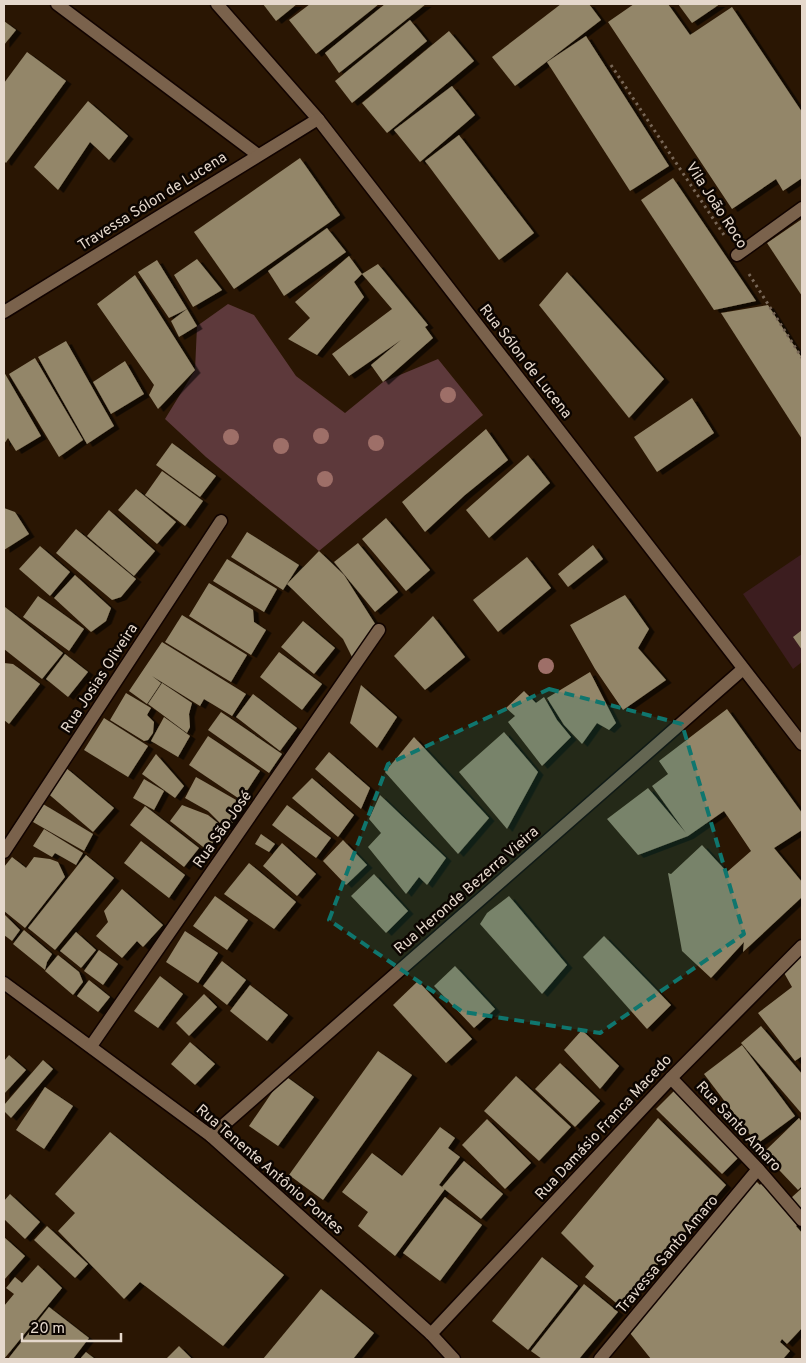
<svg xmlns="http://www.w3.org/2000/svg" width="806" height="1363" viewBox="0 0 806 1363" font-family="Overpass,sans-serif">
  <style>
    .green { fill: #3c1d1f }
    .forest { fill: #5d393b }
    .building { fill: #938669; filter: url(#shadow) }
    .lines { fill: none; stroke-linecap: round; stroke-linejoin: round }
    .minor-casing { stroke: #110300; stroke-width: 15 }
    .path { stroke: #786757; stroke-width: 3; stroke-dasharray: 2.5 4; stroke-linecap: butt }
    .minor { stroke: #7a624c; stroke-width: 12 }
    .tree { fill: #9e6f68 }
    .marked { fill: #0f766e; fill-opacity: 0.2; stroke: #0f766e; stroke-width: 4; stroke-dasharray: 10 6; stroke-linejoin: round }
    .labels { text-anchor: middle; stroke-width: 5; stroke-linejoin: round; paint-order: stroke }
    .street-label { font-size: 15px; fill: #e5d8cc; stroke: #0c0501 }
  </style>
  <defs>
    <filter id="shadow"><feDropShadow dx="5.5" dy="3" stdDeviation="0" flood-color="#0009"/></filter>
  </defs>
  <rect width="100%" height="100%" fill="#2a1603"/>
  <!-- green -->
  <polygon class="green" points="802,554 802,662 793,669 743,594"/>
  <!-- forest -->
  <polygon class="forest" points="228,304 254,315 296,376 345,413 383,382 438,359 483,415 319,551 206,457 165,419 195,370 197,326"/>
  <!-- building -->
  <g class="building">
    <polygon points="263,4 297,4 276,21"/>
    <polygon points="310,4 379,4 316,54 289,20"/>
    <polygon points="385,4 426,4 339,73 325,53"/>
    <polygon points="561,4 589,4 601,20 515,86 492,57"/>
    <polygon points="634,4 668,4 690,35 732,7 802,112 802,178 783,191 776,179 732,209 608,22"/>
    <polygon points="678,4 720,4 692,23"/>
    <polygon points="410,20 427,41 352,103 335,81"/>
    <polygon points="4,21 16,30 4,45"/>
    <polygon points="449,31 474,61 387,133 362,103"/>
    <polygon points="586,36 669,166 630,191 547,62"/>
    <polygon points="27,52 66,81 6,163 4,161 4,83"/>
    <polygon points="452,86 475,115 420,162 394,130"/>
    <polygon points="88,101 128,136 109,160 90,142 58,190 34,167"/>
    <polygon points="459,135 534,233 499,260 425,161"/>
    <polygon points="300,158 340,215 234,289 194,232"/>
    <polygon points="673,178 756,301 714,310 641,200"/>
    <polygon points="802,219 802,296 767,243"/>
    <polygon points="327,228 346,252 284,296 268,271"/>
    <polygon points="349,256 362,274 354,282 364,297 317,355 288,339 310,318 295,302"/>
    <polygon points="197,259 222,290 193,307 174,275"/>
    <polygon points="157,260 187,309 169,318 138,272"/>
    <polygon points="378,264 428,325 425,327 433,338 383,382 371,365 401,340 349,376 332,354 392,309 362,274"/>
    <polygon points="567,272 664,379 629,418 539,305"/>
    <polygon points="135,275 195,370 158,409 149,395 154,385 97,304"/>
    <polygon points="768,305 802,358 802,439 721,313"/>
    <polygon points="187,309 197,326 179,337 171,321"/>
    <polygon points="66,341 114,426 87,444 38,357"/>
    <polygon points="35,358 83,440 59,457 9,374"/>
    <polygon points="125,361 144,394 111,414 93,382"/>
    <polygon points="4,372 41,436 16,451 8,438 4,444"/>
    <polygon points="692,398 714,433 657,472 634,437"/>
    <polygon points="486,429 508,460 465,495 425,532 402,502"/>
    <polygon points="172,443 216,476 200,497 156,465"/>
    <polygon points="528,455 550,483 489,538 466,510"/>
    <polygon points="162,471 203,501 185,526 145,495"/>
    <polygon points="136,489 176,522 157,544 118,510"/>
    <polygon points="4,508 15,512 29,534 4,550"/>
    <polygon points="109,510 155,551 134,576 87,536"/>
    <polygon points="386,518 430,570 406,591 362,539"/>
    <polygon points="76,529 136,579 121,597 112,600 56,553"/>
    <polygon points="247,532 299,565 283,590 231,557"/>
    <polygon points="358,543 398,592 375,612 334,562"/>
    <polygon points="593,545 603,559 568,587 558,574"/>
    <polygon points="40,546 70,572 50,596 19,569"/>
    <polygon points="319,551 344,575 379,630 354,661 343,639 287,584"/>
    <polygon points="527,557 551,588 498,632 473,600"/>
    <polygon points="227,559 277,589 264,612 213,581"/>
    <polygon points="75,575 111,608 106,621 91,632 54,598"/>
    <polygon points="209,583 253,610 254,622 266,630 251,655 189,616"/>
    <polygon points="625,595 649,629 638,648 666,680 623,710 595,669 570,625"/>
    <polygon points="38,596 84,629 69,651 23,617"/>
    <polygon points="5,607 63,653 42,679 4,649"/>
    <polygon points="182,615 247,655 231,682 165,642"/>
    <polygon points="433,616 465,657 425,690 394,656"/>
    <polygon points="303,621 335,648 314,674 281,647"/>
    <polygon points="802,630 802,650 793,637"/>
    <polygon points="162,642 246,694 232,716 204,699 200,706 152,676 161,683 147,704 129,691"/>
    <polygon points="279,652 322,684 302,710 260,677"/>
    <polygon points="65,654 88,672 68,697 46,679"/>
    <polygon points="4,663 13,664 40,684 9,724 4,720"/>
    <polygon points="590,672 616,723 609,730 597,723 582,744 564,725 547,698"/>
    <polygon points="162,683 192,703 189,714 190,727 187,733 148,704"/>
    <polygon points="361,685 397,717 377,748 350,723"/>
    <polygon points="524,691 536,703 544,697 557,720 571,737 542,766 508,722 515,716 506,708"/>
    <polygon points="126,693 151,708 147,715 154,722 153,733 148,740 144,741 110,720"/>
    <polygon points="253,694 297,728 280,751 236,717"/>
    <polygon points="727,709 802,813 802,830 774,848 802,882 802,897 743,952 744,942 711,978 682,951 668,873 671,874 702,845 727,872 751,851 724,811 688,836 638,855 607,819 648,788 686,833 652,786 668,774 659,761"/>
    <polygon points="221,712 282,754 269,773 208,730"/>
    <polygon points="164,717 190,736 178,757 151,741"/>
    <polygon points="104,718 148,746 128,777 84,750"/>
    <polygon points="504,732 538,772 507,829 459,772"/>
    <polygon points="208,736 260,771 241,800 189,765"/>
    <polygon points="414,737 489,818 458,854 385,772"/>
    <polygon points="329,752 370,788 361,809 315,769"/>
    <polygon points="156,754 184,786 175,798 142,774"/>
    <polygon points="65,767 114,808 93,832 45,791"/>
    <polygon points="196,777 243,804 229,828 224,827 208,811 185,798"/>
    <polygon points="312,778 354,815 338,837 292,798"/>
    <polygon points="144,779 164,791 154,810 133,798"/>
    <polygon points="380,795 446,858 427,885 419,877 406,894 368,847 381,833 369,819"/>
    <polygon points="43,804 93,834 84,851 33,822"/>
    <polygon points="182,805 208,815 224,828 207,850 170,821"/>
    <polygon points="287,805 331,838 316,858 272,825"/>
    <polygon points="145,806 199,848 184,867 130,825"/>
    <polygon points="44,829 83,853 76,865 55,853 52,857 33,846"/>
    <polygon points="261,834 275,844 269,852 255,844"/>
    <polygon points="343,840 367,865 346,885 323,861"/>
    <polygon points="141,841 185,875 169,898 124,863"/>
    <polygon points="282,843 316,874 297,896 263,866"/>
    <polygon points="86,855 114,878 55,950 28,928"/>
    <polygon points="12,857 26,868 34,857 50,859 58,862 65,877 25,928 4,911 4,867"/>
    <polygon points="249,863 296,902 274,929 224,894"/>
    <polygon points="374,874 408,911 386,933 351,896"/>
    <polygon points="122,889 163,925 143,947 137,941 122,958 96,936 108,922 104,911"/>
    <polygon points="215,896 248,920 227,950 193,926"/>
    <polygon points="509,896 567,965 542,994 480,924 487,913"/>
    <polygon points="4,914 20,930 12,941 4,935"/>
    <polygon points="24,930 52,954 47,962 45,970 13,944"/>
    <polygon points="185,931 218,953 198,983 166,962"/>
    <polygon points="76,932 96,950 81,968 60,951"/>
    <polygon points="604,936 671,1005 647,1029 583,957"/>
    <polygon points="99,950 118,964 103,985 84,971"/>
    <polygon points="58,955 79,972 83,982 73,995 45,971"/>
    <polygon points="802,956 802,1056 795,1061 758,1013 792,987 783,971"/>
    <polygon points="222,961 246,980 227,1005 203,986"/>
    <polygon points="455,966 495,1009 474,1028 434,986"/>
    <polygon points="160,976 183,994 158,1028 134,1011"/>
    <polygon points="89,980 110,997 98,1012 77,996"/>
    <polygon points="418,981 472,1039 446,1063 393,1005"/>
    <polygon points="250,985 288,1015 267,1041 230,1011"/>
    <polygon points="204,994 217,1007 189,1036 176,1023"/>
    <polygon points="761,1026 802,1074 802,1114 741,1043"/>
    <polygon points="582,1030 619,1066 600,1089 564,1050"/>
    <polygon points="190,1042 215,1064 195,1085 171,1064"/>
    <polygon points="742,1045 795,1116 757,1144 704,1074"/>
    <polygon points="378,1051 412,1075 323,1200 289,1175"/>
    <polygon points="9,1055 26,1070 4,1094 4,1061"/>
    <polygon points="43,1060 53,1069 11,1118 4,1111 4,1105"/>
    <polygon points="560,1063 600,1101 575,1127 535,1089"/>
    <polygon points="284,1075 314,1097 278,1146 249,1126"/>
    <polygon points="516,1076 571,1127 539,1161 484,1111"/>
    <polygon points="45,1087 73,1106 44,1149 16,1130"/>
    <polygon points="676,1089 741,1155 722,1174 656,1109"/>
    <polygon points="658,1118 726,1185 621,1307 585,1277 594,1266 561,1233"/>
    <polygon points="799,1118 802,1122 802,1186 798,1190 763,1153"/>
    <polygon points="487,1119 531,1163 505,1189 462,1145"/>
    <polygon points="440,1127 455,1138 448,1148 460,1157 439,1185 445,1189 395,1256 358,1226 368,1212 342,1192 372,1153 402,1176"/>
    <polygon points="110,1132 284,1275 223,1346 140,1282 124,1299 58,1231 75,1213 55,1194"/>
    <polygon points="464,1161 503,1194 481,1219 442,1187"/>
    <polygon points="755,1180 760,1185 762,1183 800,1222 796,1226 802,1233 802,1328 787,1344 782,1339 780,1342 790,1351 783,1359 651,1359 630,1333"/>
    <polygon points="802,1188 802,1211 791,1198"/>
    <polygon points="10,1194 40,1222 25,1239 4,1219 4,1201"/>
    <polygon points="445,1197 482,1225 440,1281 403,1253"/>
    <polygon points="47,1226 88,1264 75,1278 34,1240"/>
    <polygon points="4,1237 25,1256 4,1280"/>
    <polygon points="542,1257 578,1286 528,1350 492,1321"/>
    <polygon points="38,1265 62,1288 4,1359 4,1306 14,1294 6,1288 15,1277 22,1283"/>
    <polygon points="584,1284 618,1312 579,1359 542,1359 531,1351"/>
    <polygon points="321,1289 374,1333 353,1359 263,1359"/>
    <polygon points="49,1307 89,1338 73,1359 8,1359"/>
    <polygon points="179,1346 192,1359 166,1359"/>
    <polygon points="86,1352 95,1359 80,1359"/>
  </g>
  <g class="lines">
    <defs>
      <g id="minor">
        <polyline points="57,4 258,155"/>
        <polyline points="217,4 318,119 802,744"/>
        <polyline points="737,255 802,208"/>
        <polyline points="4,312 318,119"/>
        <polyline points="4,852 221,521"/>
        <polyline points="4,983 211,1136 431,1334 454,1359"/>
        <polyline points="91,1046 379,630"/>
        <polyline points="671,1078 758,1169 802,1220"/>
        <polyline points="211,1136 743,669"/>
        <polyline points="431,1334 671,1078 802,946"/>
        <polyline points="600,1359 758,1169"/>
      </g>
    </defs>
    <!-- minor casing -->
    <use href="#minor" class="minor-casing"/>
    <!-- path -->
    <g class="path">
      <polyline points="611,65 724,235"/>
      <polyline points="749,274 802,358"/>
    </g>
    <!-- minor -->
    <use href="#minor" class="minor"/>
  </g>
  <!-- trees -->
  <g class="tree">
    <circle cx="448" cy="395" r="8"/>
    <circle cx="321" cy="436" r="8"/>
    <circle cx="231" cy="437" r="8"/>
    <circle cx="376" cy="443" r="8"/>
    <circle cx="281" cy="446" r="8"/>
    <circle cx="325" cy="479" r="8"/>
    <circle cx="546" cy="666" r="8"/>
  </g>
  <!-- marked area -->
  <path class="marked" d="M549,689l133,35 62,210 -144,99 -137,-21 -134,-92 59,-156z"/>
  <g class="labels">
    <!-- street labels -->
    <g class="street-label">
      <text transform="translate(152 201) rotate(-32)" y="5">Travessa Sólon de Lucena</text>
      <text transform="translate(717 205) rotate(57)" y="5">Vila João Roco</text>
      <text transform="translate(526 361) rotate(52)" y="5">Rua Sólon de Lucena</text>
      <text transform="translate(99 678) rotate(-57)" y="5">Rua Josias Oliveira</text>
      <text transform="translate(222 829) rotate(-55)" y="5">Rua São José</text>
      <text transform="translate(466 890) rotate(-41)" y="5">Rua Heronde Bezerra Vieira</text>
      <text transform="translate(739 1126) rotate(47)" y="5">Rua Santo Amaro</text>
      <text transform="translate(603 1127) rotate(-47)" y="5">Rua Damásio Franca Macedo</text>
      <text transform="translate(270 1169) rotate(41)" y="5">Rua Tenente Antônio Pontes</text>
      <text transform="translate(667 1254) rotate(-50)" y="5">Travessa Santo Amaro</text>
    </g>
  </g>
  <!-- border -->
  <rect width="806" height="1363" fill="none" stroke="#e5d8cc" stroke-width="10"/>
  <!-- scale -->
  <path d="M22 1333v8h99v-8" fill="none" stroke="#e5d8cc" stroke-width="2.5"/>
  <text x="30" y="1333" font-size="15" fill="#e5d8cc" stroke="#0c0501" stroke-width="4" paint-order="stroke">20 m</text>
</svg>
